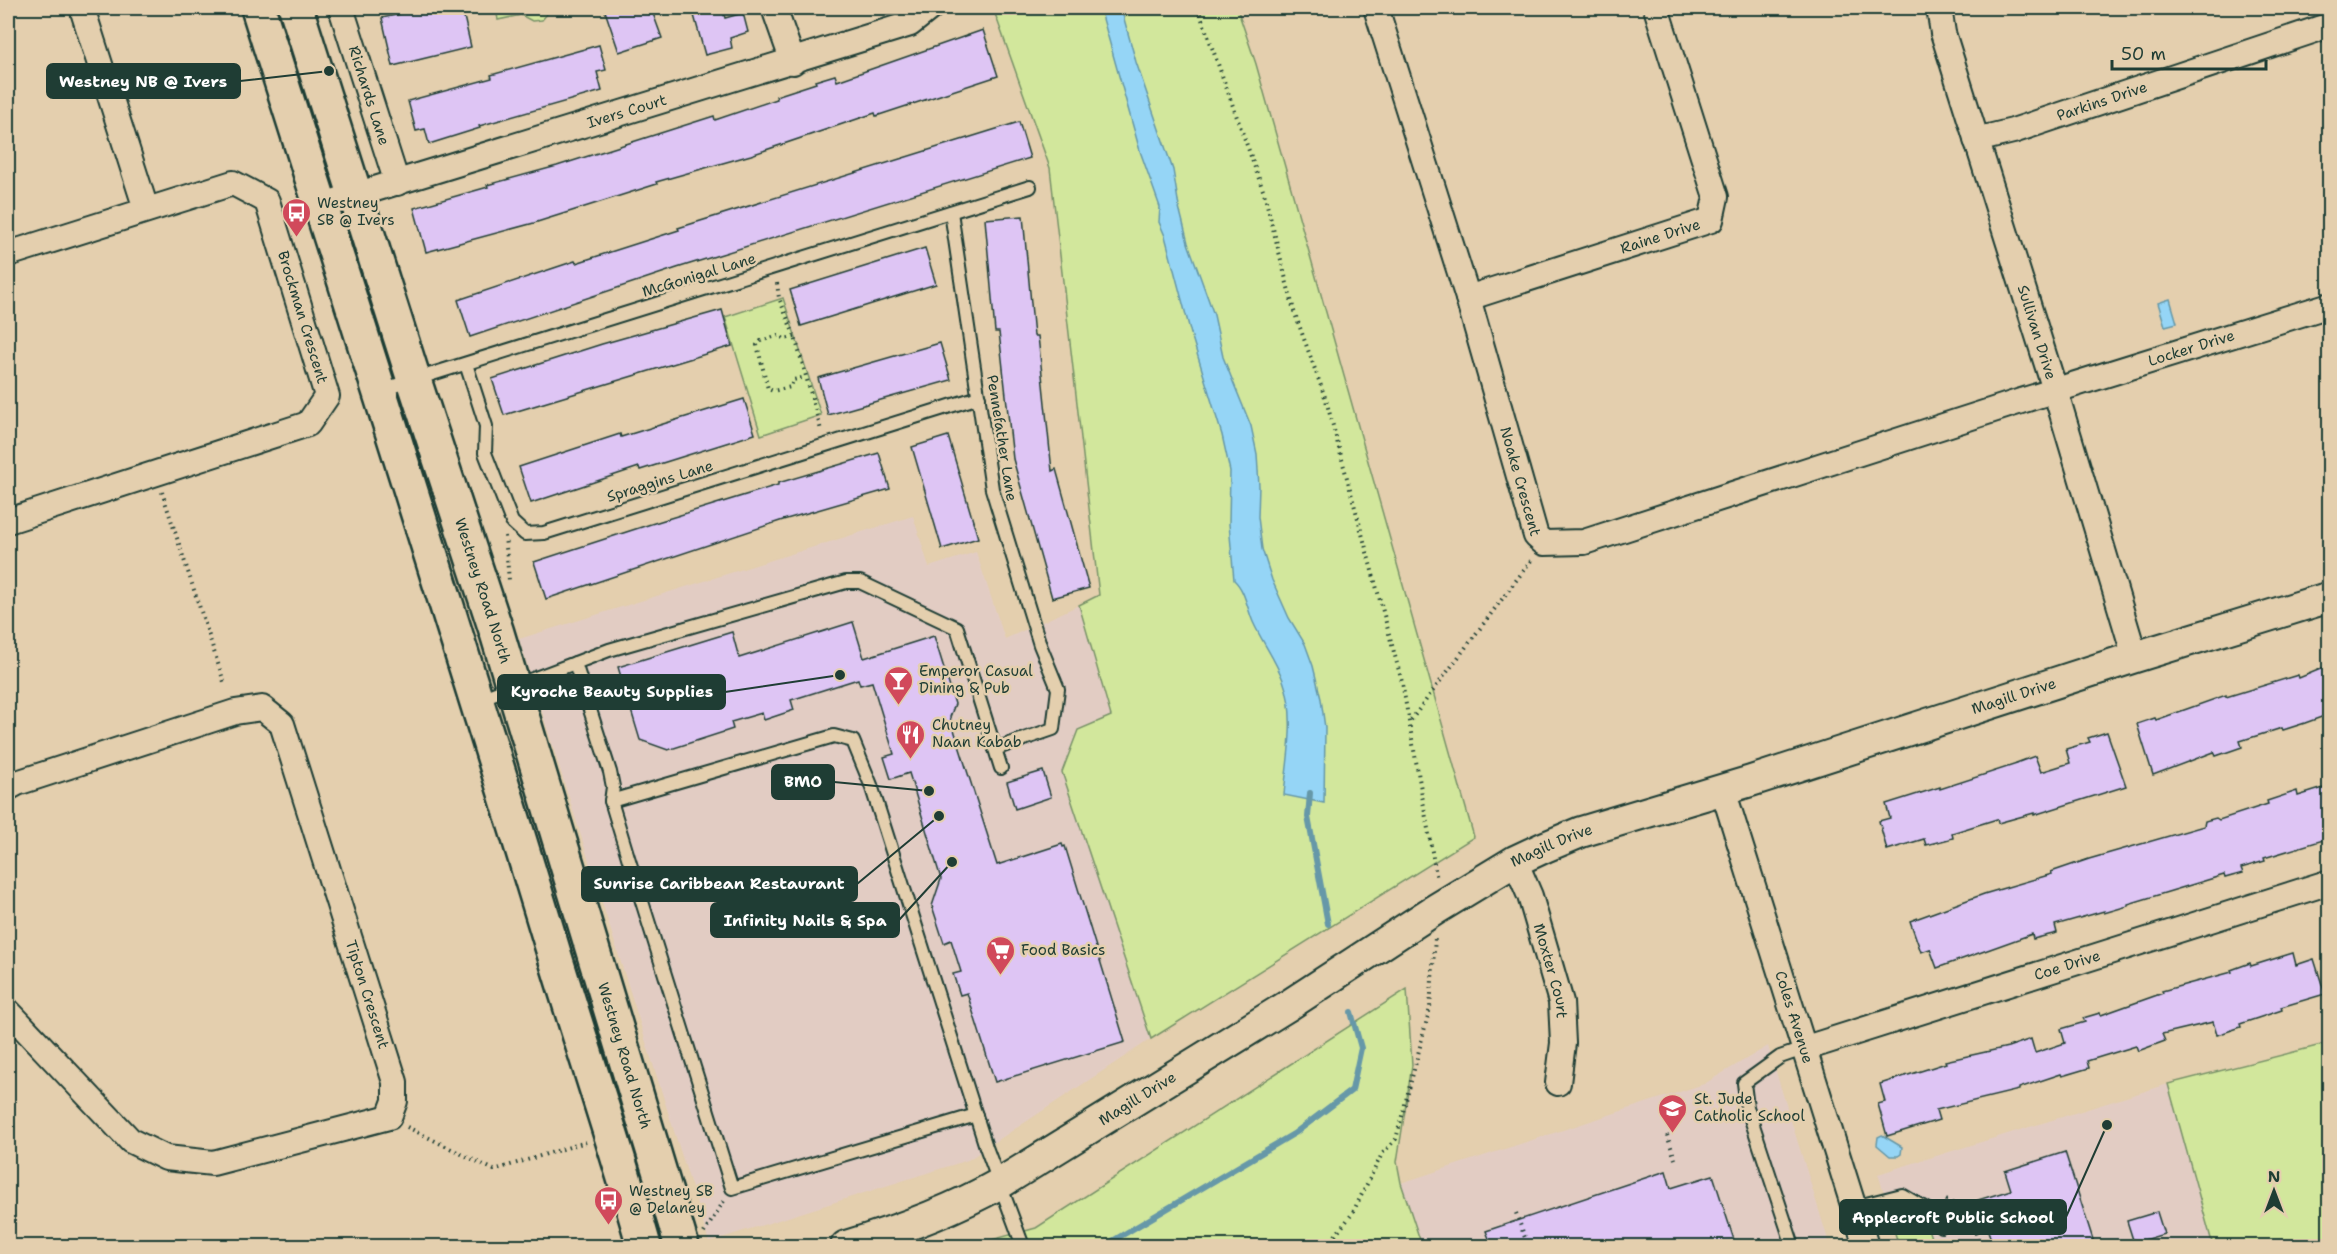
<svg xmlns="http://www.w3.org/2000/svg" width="2337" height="1254" viewBox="0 0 2337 1254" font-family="'Shantell Sans',sans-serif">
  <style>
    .built { fill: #e2ccc3 }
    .green { fill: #d2e79c; stroke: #789268; stroke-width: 1.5 }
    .water { fill: #95d5f6; stroke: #6698a8; stroke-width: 1.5 }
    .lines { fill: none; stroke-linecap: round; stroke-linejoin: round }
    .stream { stroke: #6698a8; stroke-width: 6 }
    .building { fill: #dec5f4; stroke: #1f3d34; stroke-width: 1.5 }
    .service-casing { stroke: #1f3d34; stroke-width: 16 }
    .minor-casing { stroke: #1f3d34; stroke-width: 28 }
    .tertiary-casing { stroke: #1f3d34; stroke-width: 34 }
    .secondary-casing { stroke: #1f3d34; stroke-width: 38 }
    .path { stroke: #1f3d34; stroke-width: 4; stroke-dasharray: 1.5 4.5; stroke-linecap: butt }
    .service { stroke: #e4cfae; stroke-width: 12 }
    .minor { stroke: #e4cfae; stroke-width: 24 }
    .tertiary { stroke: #e4cfae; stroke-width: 30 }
    .secondary { stroke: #e4cfae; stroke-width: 33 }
    .labels { text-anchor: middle; stroke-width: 5; stroke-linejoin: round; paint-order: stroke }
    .street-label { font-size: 15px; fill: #1f3d34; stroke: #e4cfae }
    .poi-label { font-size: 15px; fill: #1f3d34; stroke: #e4cfae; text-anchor: start }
    .leader { fill: none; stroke: #1f3d34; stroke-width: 2 }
    .callout-dot { fill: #1f3d34; stroke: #e4cfae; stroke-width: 2 }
    .callout { fill: #1f3d34; stroke: #1f3d34; stroke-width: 2 }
    .callout-label { font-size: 16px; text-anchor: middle; font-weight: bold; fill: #fff }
  </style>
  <rect width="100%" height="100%" fill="#e4cfae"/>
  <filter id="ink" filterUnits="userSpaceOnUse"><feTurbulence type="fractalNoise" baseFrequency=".0167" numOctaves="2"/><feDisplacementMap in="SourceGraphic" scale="12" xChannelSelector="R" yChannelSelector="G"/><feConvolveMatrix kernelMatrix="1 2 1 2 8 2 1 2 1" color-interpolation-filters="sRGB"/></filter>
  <g filter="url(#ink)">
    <!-- built -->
    <g class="built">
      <polygon points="913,516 929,567 976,552 1005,639 1079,605 1112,716 1078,730 1062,772 1151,1039 968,1160 709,1242 519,639"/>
      <polygon points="1768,1046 1830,1246 1422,1246 1401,1183 1704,1084"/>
      <polygon points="2168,1084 2213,1246 1901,1246 1878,1174"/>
    </g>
    <!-- green -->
    <g class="green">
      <polygon points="496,8 548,8 547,14 542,20 532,21 521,15 498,20"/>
      <polygon points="993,8 1237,8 1256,64 1474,837 1151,1039 1062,772 1078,730 1111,716 1079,605 1099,595 1050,168"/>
      <polygon points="783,298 821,415 761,435 725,317"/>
      <polygon points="1407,989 1412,1065 1397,1162 1401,1183 1422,1246 969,1246 1036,1228"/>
      <polygon points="2329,1043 2329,1246 2213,1246 2168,1084"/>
      <polygon points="1896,1210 1902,1210 1926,1222 1931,1238 1914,1243 1915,1246 1899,1246 1889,1214"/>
    </g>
    <!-- water -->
    <g class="water">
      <path d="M1100,8h21l15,54 37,108 6,37 9,36 26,72 9,42 28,69 6,28 2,32 -1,31 4,32 10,31 17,38 16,26 8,22 8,33 4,29 -1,75 -40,-8c3,-38 13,-78 -1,-115 -8,-21 -21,-38 -30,-58 -6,-14 -8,-32 -19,-42l-5,-56 1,-53 -8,-36 -31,-101 -26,-98 -6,-14 1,-15 -20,-56z"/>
      <polygon points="2170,299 2177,323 2165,326 2158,303"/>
      <polygon points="1882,1135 1902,1147 1901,1154 1898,1156 1890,1156 1877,1145 1878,1137"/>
    </g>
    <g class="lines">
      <!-- stream -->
      <g class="stream">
        <polyline points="1310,793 1308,817 1328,924"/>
        <polyline points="1104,1246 1295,1133 1352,1090 1361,1048 1351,1012"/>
      </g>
    </g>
    <!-- building -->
    <g class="building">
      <polygon points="427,8 462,8 471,47 393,66 382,18"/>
      <polygon points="604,8 651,8 662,38 619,52"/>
      <polygon points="692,8 722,8 725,18 743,13 748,32 730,38 732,48 705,55"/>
      <polygon points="983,30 998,76 876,116 875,113 751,155 656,182 657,184 534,223 426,252 414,208 488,187 487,185 557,166 714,116 715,120 777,99 776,96 816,83 815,81 835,75 837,81"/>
      <polygon points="599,45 606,70 597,72 602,91 479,126 480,128 429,144 425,129 416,131 408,101 492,78 491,75"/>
      <polygon points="1019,122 1030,158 677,268 470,337 458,300 575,261 576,263 679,230 678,228"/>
      <polygon points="1023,216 1034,336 1038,336 1052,471 1056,469 1089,588 1052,598 1013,459 999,332 995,332 985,219"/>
      <polygon points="925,248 936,284 801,326 790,290"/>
      <polygon points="722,310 732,346 504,415 492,379 602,344"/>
      <polygon points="940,343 951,380 828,415 818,378"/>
      <polygon points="744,399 755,434 640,470 639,467 531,503 519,467 620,434 621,437"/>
      <polygon points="948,436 978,538 942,549 912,447"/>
      <polygon points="879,453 890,489 783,520 546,599 534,562 651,524 778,485 778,483"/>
      <polygon points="853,622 864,658 934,636 955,704 950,717 997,865 1062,844 1063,847 1065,846 1125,1042 995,1082 967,993 960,995 953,974 961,972 951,940 944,943 932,906 941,879 909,773 891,779 884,757 894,754 872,682 860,685 858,679 791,700 794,710 764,720 762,713 731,722 733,729 668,750 640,740 618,667 732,632 739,658"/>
      <polygon points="2323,668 2330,686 2330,714 2305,723 2283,730 2282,728 2240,741 2242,747 2216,756 2214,752 2153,775 2137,724 2155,718 2156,720 2226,695 2226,697 2298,675 2299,678"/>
      <polygon points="2107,732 2126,786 2034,815 2034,813 1998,823 1997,819 1952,833 1953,838 1926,845 1924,839 1887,850 1879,821 1890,818 1886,804 1940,787 1940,789 2017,764 2016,763 2035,756 2041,772 2070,763 2066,749 2090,742 2088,738"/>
      <polygon points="1043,771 1051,797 1015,809 1007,782"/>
      <polygon points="2330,786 2330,838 2264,858 2265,861 2241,868 2243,873 2225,878 2224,875 2128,904 2128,906 2104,913 2104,911 2055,925 2057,933 2033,939 2032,934 1937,968 1930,949 1921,952 1910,921 1984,894 2052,874 2051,872 2089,859 2204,826 2205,821 2216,818 2219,820 2268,804 2267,801 2297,791 2298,796"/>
      <polygon points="2293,953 2296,965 2314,959 2325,994 2281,1007 2282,1010 2240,1024 2241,1027 2217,1035 2213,1022 2162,1034 2165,1041 2138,1051 2136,1046 2087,1061 2089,1068 2062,1076 2061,1074 2019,1088 2019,1090 1936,1110 1939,1120 1887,1136 1878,1104 1885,1102 1880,1084 1946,1063 1945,1061 2008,1047 2031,1039 2035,1053 2065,1043 2061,1029 2085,1022 2083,1018 2100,1013 2101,1015 2163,993 2162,991 2232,972 2231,970 2250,963 2251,966"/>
      <polygon points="2065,1152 2095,1246 1993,1246 1978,1200 2011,1190 2005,1171"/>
      <polygon points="1666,1171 1671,1188 1713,1175 1736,1246 1492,1246 1486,1231"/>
      <polygon points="2157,1212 2164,1234 2134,1243 2127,1221"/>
    </g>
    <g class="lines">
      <defs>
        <g id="service">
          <polyline points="951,212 992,489 1040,645 1058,689 1053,729 995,749"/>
          <polyline points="466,364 486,426 485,453 512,522 525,534 544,533 979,397"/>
          <polyline points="381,390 1030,187"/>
          <polyline points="575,663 609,650 846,582 860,582 957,628 1001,768"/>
          <polyline points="477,700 575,663 610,772 613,787 611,801 628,857 732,1188 976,1115"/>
          <polyline points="611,801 834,736 853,741 871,785 986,1147 1023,1246"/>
          <polyline points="1854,1207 1902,1195 1938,1216 1941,1226"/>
          <polyline points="1793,1246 1747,1107 1744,1083 1780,1057 1806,1048"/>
        </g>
        <g id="minor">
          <polyline points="82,8 146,209"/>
          <path id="s1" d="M341,8l56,175"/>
          <polyline points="774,8 793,62"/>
          <path id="s2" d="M1376,8l92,290 68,238 8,7 40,-1 437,-141 309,-96"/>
          <path id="s3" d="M1939,8l4,25 112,357 80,267"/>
          <path id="s4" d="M1976,140l37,-9 317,-106"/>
          <path id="s5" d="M320,206l590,-182 20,-16"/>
          <path id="s6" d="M8,254l225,-71 34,18 60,195 -19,28 -300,97"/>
          <path id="s7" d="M1468,298l243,-78 5,-23 -60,-189"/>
          <path id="s8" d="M8,788l9,-5 218,-71 27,-4 20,16 113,358v19l-6,16 -176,46 -47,-5 -35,-17 -123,-130"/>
          <path id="s9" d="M1723,790l143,456"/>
          <path id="s10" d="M1515,861l15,35 31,106 2,41 -5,40"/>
          <path id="s11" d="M1806,1048l524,-166"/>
        </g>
        <g id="tertiary">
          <path id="s12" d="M846,1246c53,-16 105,-35 153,-62l290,-179 147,-96 79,-48 30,-14 36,-15 170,-51 384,-124 195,-60"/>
        </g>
        <g id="secondary">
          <path d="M258,8c100,317 202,633 298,952 29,95 61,190 88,286"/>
          <path id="s13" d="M296,8l118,372 83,253 185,613"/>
        </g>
      </defs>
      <!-- service casing -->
      <use href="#service" class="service-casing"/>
      <!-- minor casing -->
      <use href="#minor" class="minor-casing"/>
      <!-- tertiary casing -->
      <use href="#tertiary" class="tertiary-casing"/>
      <!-- secondary casing -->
      <use href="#secondary" class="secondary-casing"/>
      <!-- path -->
      <g class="path">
        <polyline points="1198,8 1264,193 1294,311 1326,400 1402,682 1437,880"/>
        <polyline points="777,283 779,298 795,337 821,430"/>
        <polyline points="795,337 784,339 779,335 761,341 757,345 768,389 773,391 791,387 793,380 806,377"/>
        <polyline points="162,492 225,685"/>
        <polyline points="505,536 509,580"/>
        <polyline points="1411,720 1533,558"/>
        <polyline points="407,1127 494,1170 586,1142"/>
        <polyline points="1667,1135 1676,1162"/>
        <polyline points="1946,1200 1954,1204 1956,1210 1967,1207 1980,1246"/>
        <polyline points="1516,1213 1528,1246"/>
        <polyline points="704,1233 724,1201"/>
        <polyline points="1333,1246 1331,1241 1352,1214 1382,1154 1396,1139 1430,1008 1435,938"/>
      </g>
      <!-- service -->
      <use href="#service" class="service"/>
      <!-- minor -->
      <use href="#minor" class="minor"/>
      <!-- tertiary -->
      <use href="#tertiary" class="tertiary"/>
      <!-- secondary -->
      <use href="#secondary" class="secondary"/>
    </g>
  </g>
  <!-- icons -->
  <defs>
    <symbol id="bus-pin" viewBox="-11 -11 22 30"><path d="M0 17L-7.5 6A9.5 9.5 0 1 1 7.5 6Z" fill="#d1495b" stroke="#e4cfae"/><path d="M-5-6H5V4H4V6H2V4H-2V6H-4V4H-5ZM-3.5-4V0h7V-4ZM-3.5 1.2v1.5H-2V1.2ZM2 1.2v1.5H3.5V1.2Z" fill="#fff"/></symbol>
    <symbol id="bar-pin" viewBox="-11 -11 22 30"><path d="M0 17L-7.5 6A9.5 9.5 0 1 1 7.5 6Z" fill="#d1495b" stroke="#e4cfae"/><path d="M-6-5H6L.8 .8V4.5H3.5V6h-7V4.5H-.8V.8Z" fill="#fff"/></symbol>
    <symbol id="restaurant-pin" viewBox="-11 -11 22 30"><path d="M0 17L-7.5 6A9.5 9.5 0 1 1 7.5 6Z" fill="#d1495b" stroke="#e4cfae"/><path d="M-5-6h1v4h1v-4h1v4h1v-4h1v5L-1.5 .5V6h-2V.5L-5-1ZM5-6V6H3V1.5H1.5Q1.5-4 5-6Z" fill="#fff"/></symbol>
    <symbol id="supermarket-pin" viewBox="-11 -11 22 30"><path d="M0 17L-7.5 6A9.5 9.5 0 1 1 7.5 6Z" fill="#d1495b" stroke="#e4cfae"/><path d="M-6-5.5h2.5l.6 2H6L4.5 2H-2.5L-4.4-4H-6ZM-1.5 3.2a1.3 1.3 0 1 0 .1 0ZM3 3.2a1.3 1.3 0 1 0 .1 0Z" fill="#fff"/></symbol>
    <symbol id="school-pin" viewBox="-11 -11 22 30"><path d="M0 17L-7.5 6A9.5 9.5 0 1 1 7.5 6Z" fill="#d1495b" stroke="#e4cfae"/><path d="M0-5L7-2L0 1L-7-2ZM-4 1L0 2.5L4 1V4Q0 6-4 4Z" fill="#fff"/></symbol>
  </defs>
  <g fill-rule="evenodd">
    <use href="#bus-pin" x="280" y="196" width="33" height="45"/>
    <use href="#bar-pin" x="882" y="664" width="33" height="45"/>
    <use href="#restaurant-pin" x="894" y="718" width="33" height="45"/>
    <use href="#supermarket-pin" x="984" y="934" width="33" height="45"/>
    <use href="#school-pin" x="1656" y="1092" width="33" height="45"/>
    <use href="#bus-pin" x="592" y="1184" width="33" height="45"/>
  </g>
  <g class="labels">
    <!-- street labels -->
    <g class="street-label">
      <text dy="5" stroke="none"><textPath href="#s1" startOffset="92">Richards Lane</textPath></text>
      <text dy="5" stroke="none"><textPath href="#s4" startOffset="132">Parkins Drive</textPath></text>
      <text dy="5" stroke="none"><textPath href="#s5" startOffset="321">Ivers Court</textPath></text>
      <text dy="5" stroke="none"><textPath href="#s7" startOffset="202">Raine Drive</textPath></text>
      <text transform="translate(699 275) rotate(-17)" y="5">McGonigal Lane</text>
      <text dy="5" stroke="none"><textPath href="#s6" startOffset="396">Brockman Crescent</textPath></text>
      <text dy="5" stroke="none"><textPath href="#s3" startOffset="339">Sullivan Drive</textPath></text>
      <text dy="5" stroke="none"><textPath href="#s2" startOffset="1240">Locker Drive</textPath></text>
      <text transform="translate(1002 438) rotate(81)" y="5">Pennefather Lane</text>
      <text dy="5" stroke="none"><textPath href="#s2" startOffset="495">Noake Crescent</textPath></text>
      <text transform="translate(660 481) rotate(-17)" y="5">Spraggins Lane</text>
      <text dy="5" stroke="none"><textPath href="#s13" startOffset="612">Westney Road North</textPath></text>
      <text dy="5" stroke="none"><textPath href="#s12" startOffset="1300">Magill Drive</textPath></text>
      <text dy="5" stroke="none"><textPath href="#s12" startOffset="814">Magill Drive</textPath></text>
      <text dy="5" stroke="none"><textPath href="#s11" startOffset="274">Coe Drive</textPath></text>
      <text dy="5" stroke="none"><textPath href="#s10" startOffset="116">Moxter Court</textPath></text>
      <text dy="5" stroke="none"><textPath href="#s8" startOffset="576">Tipton Crescent</textPath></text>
      <text dy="5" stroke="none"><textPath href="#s9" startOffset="238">Coles Avenue</textPath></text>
      <text dy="5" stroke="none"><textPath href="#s13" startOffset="1098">Westney Road North</textPath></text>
      <text dy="5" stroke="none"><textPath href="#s12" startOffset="328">Magill Drive</textPath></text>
    </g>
    <!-- poi labels -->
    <g class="poi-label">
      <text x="317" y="208">Westney<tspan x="317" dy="17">SB @ Ivers</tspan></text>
      <text x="919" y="676">Emperor Casual<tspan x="919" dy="17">Dining &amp; Pub</tspan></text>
      <text x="932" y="730">Chutney<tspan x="932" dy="17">Naan Kabab</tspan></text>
      <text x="1021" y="955">Food Basics</text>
      <text x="1694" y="1104">St. Jude<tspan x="1694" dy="17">Catholic School</tspan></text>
      <text x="629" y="1196">Westney SB<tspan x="629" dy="17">@ Delaney</tspan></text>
    </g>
  </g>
  <!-- callouts -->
  <path class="leader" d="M329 71L240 81M840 675L725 692M929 791L834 782M939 816L857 884M952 862L899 920M2107 1125L2066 1217"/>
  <g class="callout-dot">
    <circle cx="329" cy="71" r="6"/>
    <circle cx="840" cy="675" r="6"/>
    <circle cx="929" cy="791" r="6"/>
    <circle cx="939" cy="816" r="6"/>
    <circle cx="952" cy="862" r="6"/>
    <circle cx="2107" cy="1125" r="6"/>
  </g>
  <g class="callout">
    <rect x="47" y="64" width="193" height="34" rx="6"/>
    <rect x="498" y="675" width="227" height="34" rx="6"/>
    <rect x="772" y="765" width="62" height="34" rx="6"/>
    <rect x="582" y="867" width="275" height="34" rx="6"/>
    <rect x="711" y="903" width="188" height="34" rx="6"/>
    <rect x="1840" y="1200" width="226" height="34" rx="6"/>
  </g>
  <g class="callout-label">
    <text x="143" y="87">Westney NB @ Ivers</text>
    <text x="612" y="697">Kyroche Beauty Supplies</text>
    <text x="803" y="787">BMO</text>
    <text x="719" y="889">Sunrise Caribbean Restaurant</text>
    <text x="805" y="926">Infinity Nails &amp; Spa</text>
    <text x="1953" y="1223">Applecroft Public School</text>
  </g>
  <!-- margin -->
  <rect width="2337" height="1254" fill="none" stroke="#e4cfae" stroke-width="30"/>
  <rect x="15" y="15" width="2307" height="1224" fill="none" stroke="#1f3d34" stroke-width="2" filter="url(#ink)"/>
  <!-- north arrow -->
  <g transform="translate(2274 1191)" stroke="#e4cfae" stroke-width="4.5" paint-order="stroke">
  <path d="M0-4.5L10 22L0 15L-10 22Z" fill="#1f3d34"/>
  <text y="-9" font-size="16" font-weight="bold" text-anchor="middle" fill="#1f3d34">N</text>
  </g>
  <!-- scale -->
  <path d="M2112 60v9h154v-9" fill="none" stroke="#1f3d34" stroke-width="3"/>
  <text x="2121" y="60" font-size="18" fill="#1f3d34" stroke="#e4cfae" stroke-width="4.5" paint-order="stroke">50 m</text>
</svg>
